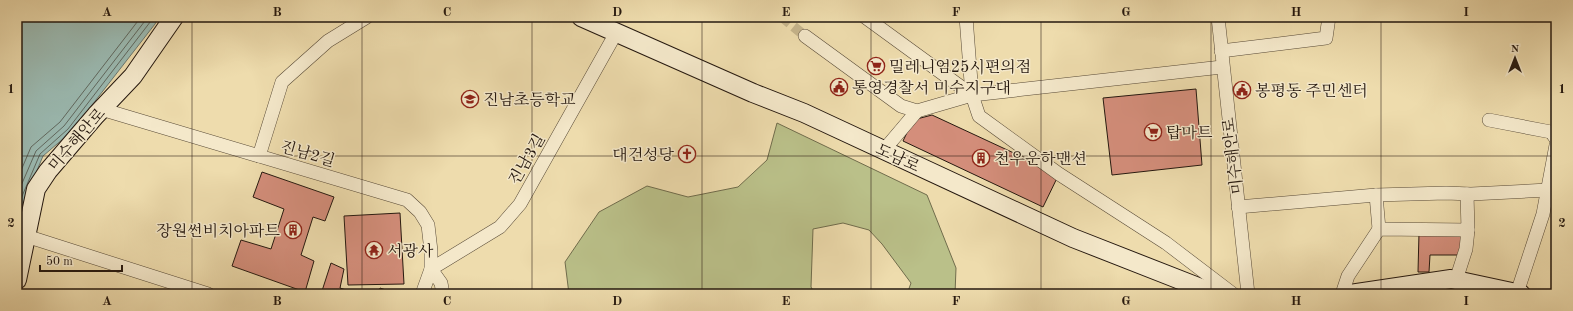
<svg xmlns="http://www.w3.org/2000/svg" width="1573" height="311" viewBox="0 0 1573 311" font-family="'Old Standard TT','Noto Serif KR',serif">
  <style>
    .green { fill: #bac089; stroke: #706c4c }
    .water { fill: #9bbab2; stroke: #6c7971 }
    .lines { fill: none; stroke-linecap: round; stroke-linejoin: round }
    .shore { stroke: #606960; stroke-width: 1 }
    .building { fill: #d48e7b; stroke: #25180f }
    .pedestrian-tunnel { stroke: #c6b58d; stroke-width: 10; stroke-dasharray: 10 5; stroke-linecap: butt }
    .minor-casing { stroke: #574936; stroke-width: 14 }
    .secondary-casing { stroke: #25180f; stroke-width: 20 }
    .minor { stroke: #f4e8ca; stroke-width: 13 }
    .secondary { stroke: #f4e8ca; stroke-width: 18 }
    .grid { fill: none; stroke: #25180f; stroke-width: 1; stroke-opacity: 0.55 }
    .labels { text-anchor: middle; stroke-width: 3; stroke-linejoin: round; paint-order: stroke }
    .poi-label { font-size: 16px; fill: #25180f; stroke: #f4e8ca; text-anchor: start }
    .street-label { font-size: 16px; fill: #25180f; stroke: #f4e8ca }
    .neatline { fill: none; stroke: #25180f; stroke-width: 1.5 }
    .grid-label { font-size: 13px; text-anchor: middle; font-weight: bold; fill: #25180f }
  </style>
  <rect width="100%" height="100%" fill="#eedcad"/>
  <filter id="stains"><feTurbulence type="fractalNoise" baseFrequency=".005" numOctaves="4"/><feColorMatrix values="0 0 0 0 .2 0 0 0 0 .09 0 0 0 0 .02 0 0 0 .5 -.17"/></filter>
  <radialGradient id="worn" r=".72"><stop offset=".6" stop-color="#630" stop-opacity="0"/><stop offset="1" stop-color="#630" stop-opacity=".3"/></radialGradient>
  <!-- green -->
  <polygon class="green" points="777,123 927,195 956,268 955,294 907,294 911,283 882,244 869,230 843,223 813,229 811,287 815,294 569,294 565,262 599,212 647,186 688,197 738,187 767,160"/>
  <!-- water -->
  <polygon class="water" points="17,17 159,17 155,24 71,132 43,156 17,218"/>
  <g class="lines">
    <!-- shore -->
    <g class="shore">
      <polyline points="17,180 31,147 60,122 141,17"/>
      <polyline points="17,195 36,151 64,126 148,17"/>
      <polyline points="17,208 40,154 68,129 154,17"/>
    </g>
  </g>
  <!-- building -->
  <g class="building">
    <polygon points="1196,89 1202,165 1112,175 1103,98"/>
    <polygon points="932,115 1059,174 1043,207 903,141 913,120"/>
    <polygon points="262,172 334,197 325,221 313,217 301,255 314,261 305,292 232,266 241,240 271,249 284,209 253,197"/>
    <polygon points="400,213 404,284 348,285 344,216"/>
    <polygon points="1419,233 1462,234 1461,255 1430,255 1429,272 1418,272"/>
    <polygon points="331,263 344,269 340,288 359,294 321,294"/>
    <polygon points="380,288 398,294 378,294"/>
  </g>
  <g class="lines">
    <!-- pedestrian-tunnel -->
    <polyline class="pedestrian-tunnel" points="782,17 805,36"/>
    <defs>
      <g id="minor">
        <polyline points="865,17 972,95 1222,67"/>
        <polyline points="966,17 972,95"/>
        <polyline points="1218,17 1248,294"/>
        <polyline points="805,36 901,106 917,111 972,95 979,116 1059,174 1166,243 1233,294"/>
        <polyline points="1221,51 1326,38 1329,17"/>
        <polyline points="101,109 407,200 420,212 428,225 431,251 431,269 422,294"/>
        <polyline points="1489,120 1551,132 1556,139"/>
        <polyline points="884,150 917,111"/>
        <polyline points="259,156 282,82 328,41 367,17"/>
        <polyline points="1376,195 1379,229"/>
        <polyline points="1238,207 1376,195 1446,193 1471,194 1548,190"/>
        <polyline points="26,236 208,294"/>
        <polyline points="1456,280 1466,249 1468,230"/>
        <polyline points="1517,293 1543,214 1556,145"/>
        <polyline points="443,294 441,283 431,269 500,227 520,204 616,33"/>
        <polyline points="1342,294 1348,276 1379,229 1468,230 1467,194"/>
      </g>
      <g id="secondary">
        <polyline points="581,17 753,93 804,113 1073,238 1216,294"/>
        <polyline points="17,280 36,189 48,171 96,115 133,76 174,17"/>
        <polyline points="1350,294 1451,279 1521,294"/>
      </g>
    </defs>
    <!-- minor casing -->
    <use href="#minor" class="minor-casing"/>
    <!-- secondary casing -->
    <use href="#secondary" class="secondary-casing"/>
    <!-- minor -->
    <use href="#minor" class="minor"/>
    <!-- secondary -->
    <use href="#secondary" class="secondary"/>
  </g>
  <!-- grid -->
  <path class="grid" d="M192,17v277M362,17v277M532,17v277M702,17v277M871,17v277M1041,17v277M1211,17v277M1381,17v277M17,156h1539"/>
  <!-- icons -->
  <defs>
    <symbol id="supermarket-ring" viewBox="-11 -11 22 22"><circle r="9.5" fill="#f4e8ca" stroke="#8f2418" stroke-width="1.5"/><path d="M-6-5.5h2.5l.6 2H6L4.5 2H-2.5L-4.4-4H-6ZM-1.5 3.2a1.3 1.3 0 1 0 .1 0ZM3 3.2a1.3 1.3 0 1 0 .1 0Z" fill="#8f2418"/></symbol>
    <symbol id="civic-ring" viewBox="-11 -11 22 22"><circle r="9.5" fill="#f4e8ca" stroke="#8f2418" stroke-width="1.5"/><path d="M-.6-6.5H3V-4.5H.6V-3L4-1V1h2V6H-6V1h2V-1L-.6-3ZM-1.2 2.5V6h2.4V2.5Z" fill="#8f2418"/></symbol>
    <symbol id="school-ring" viewBox="-11 -11 22 22"><circle r="9.5" fill="#f4e8ca" stroke="#8f2418" stroke-width="1.5"/><path d="M0-5L7-2L0 1L-7-2ZM-4 1L0 2.5L4 1V4Q0 6-4 4Z" fill="#8f2418"/></symbol>
    <symbol id="church-ring" viewBox="-11 -11 22 22"><circle r="9.5" fill="#f4e8ca" stroke="#8f2418" stroke-width="1.5"/><path d="M-1.2-6h2.4v3.5h3.3v2.4h-3.3V6h-2.4V-.1h-3.3v-2.4h3.3Z" fill="#8f2418"/></symbol>
    <symbol id="building-ring" viewBox="-11 -11 22 22"><circle r="9.5" fill="#f4e8ca" stroke="#8f2418" stroke-width="1.5"/><path d="M-4-6H4V6H1V3H-1V6H-4ZM-2.5-4.3h1.7v1.8h-1.7ZM.8-4.3h1.7v1.8H.8ZM-2.5-1h1.7V.8h-1.7ZM.8-1h1.7V.8H.8Z" fill="#8f2418"/></symbol>
    <symbol id="temple-ring" viewBox="-11 -11 22 22"><circle r="9.5" fill="#f4e8ca" stroke="#8f2418" stroke-width="1.5"/><path d="M0-6L5-2H3V0L6.5 2.5H4V6H1.5V3h-3V6H-4V2.5H-6.5L-3 0V-2H-5Z" fill="#8f2418"/></symbol>
  </defs>
  <g fill-rule="evenodd">
    <use href="#supermarket-ring" x="866" y="56" width="20" height="20"/>
    <use href="#civic-ring" x="829" y="77" width="20" height="20"/>
    <use href="#civic-ring" x="1232" y="80" width="20" height="20"/>
    <use href="#school-ring" x="460" y="89" width="20" height="20"/>
    <use href="#supermarket-ring" x="1143" y="122" width="20" height="20"/>
    <use href="#church-ring" x="677" y="144" width="20" height="20"/>
    <use href="#building-ring" x="971" y="148" width="20" height="20"/>
    <use href="#building-ring" x="283" y="220" width="20" height="20"/>
    <use href="#temple-ring" x="364" y="240" width="20" height="20"/>
  </g>
  <g class="labels">
    <!-- poi labels -->
    <g class="poi-label">
      <text x="889" y="72">밀레니엄25시편의점</text>
      <text x="852" y="93">통영경찰서 미수지구대</text>
      <text x="1255" y="96">봉평동 주민센터</text>
      <text x="483" y="105">진남초등학교</text>
      <text x="1166" y="138">탑마트</text>
      <text x="674" y="160" text-anchor="end">대건성당</text>
      <text x="994" y="164">천우운하맨션</text>
      <text x="280" y="236" text-anchor="end">장원썬비치아파트</text>
      <text x="387" y="256">서광사</text>
    </g>
    <!-- street labels -->
    <g class="street-label">
      <text transform="translate(76 139) rotate(-49)" y="6">미수해안로</text>
      <text transform="translate(308 153) rotate(16)" y="6">진남2길</text>
      <text transform="translate(1232 156) rotate(-97)" y="6">미수해안로</text>
      <text transform="translate(898 157) rotate(25)" y="6">도남로</text>
      <text transform="translate(526 159) rotate(-60)" y="6">진남3길</text>
    </g>
  </g>
  <!-- margin -->
  <rect width="1573" height="311" fill="none" stroke="#eedcad" stroke-width="44"/>
  <!-- north arrow -->
  <g transform="translate(1515 58)" stroke="#f4e8ca" stroke-width="3" paint-order="stroke">
  <path d="M0-3L7 15L0 10L-7 15Z" fill="#25180f"/>
  <text y="-6" font-size="11" font-weight="bold" text-anchor="middle" fill="#25180f">N</text>
  </g>
  <!-- scale -->
  <path d="M40 265v6h82v-6" fill="none" stroke="#25180f" stroke-width="2"/>
  <text x="46" y="265" font-size="12" fill="#25180f" stroke="#f4e8ca" stroke-width="3" paint-order="stroke">50 m</text>
  <rect x="22" y="22" width="1529" height="267" class="neatline"/>
  <g class="grid-label">
    <text x="107" y="16">A</text>
    <text x="277" y="16">B</text>
    <text x="447" y="16">C</text>
    <text x="617" y="16">D</text>
    <text x="786" y="16">E</text>
    <text x="956" y="16">F</text>
    <text x="1126" y="16">G</text>
    <text x="1296" y="16">H</text>
    <text x="1466" y="16">I</text>
    <text x="11" y="93">1</text>
    <text x="1562" y="93">1</text>
    <text x="11" y="227">2</text>
    <text x="1562" y="227">2</text>
    <text x="107" y="305">A</text>
    <text x="277" y="305">B</text>
    <text x="447" y="305">C</text>
    <text x="617" y="305">D</text>
    <text x="786" y="305">E</text>
    <text x="956" y="305">F</text>
    <text x="1126" y="305">G</text>
    <text x="1296" y="305">H</text>
    <text x="1466" y="305">I</text>
  </g>
  <rect width="100%" height="100%" filter="url(#stains)"/>
  <rect width="100%" height="100%" fill="url(#worn)"/>
</svg>
